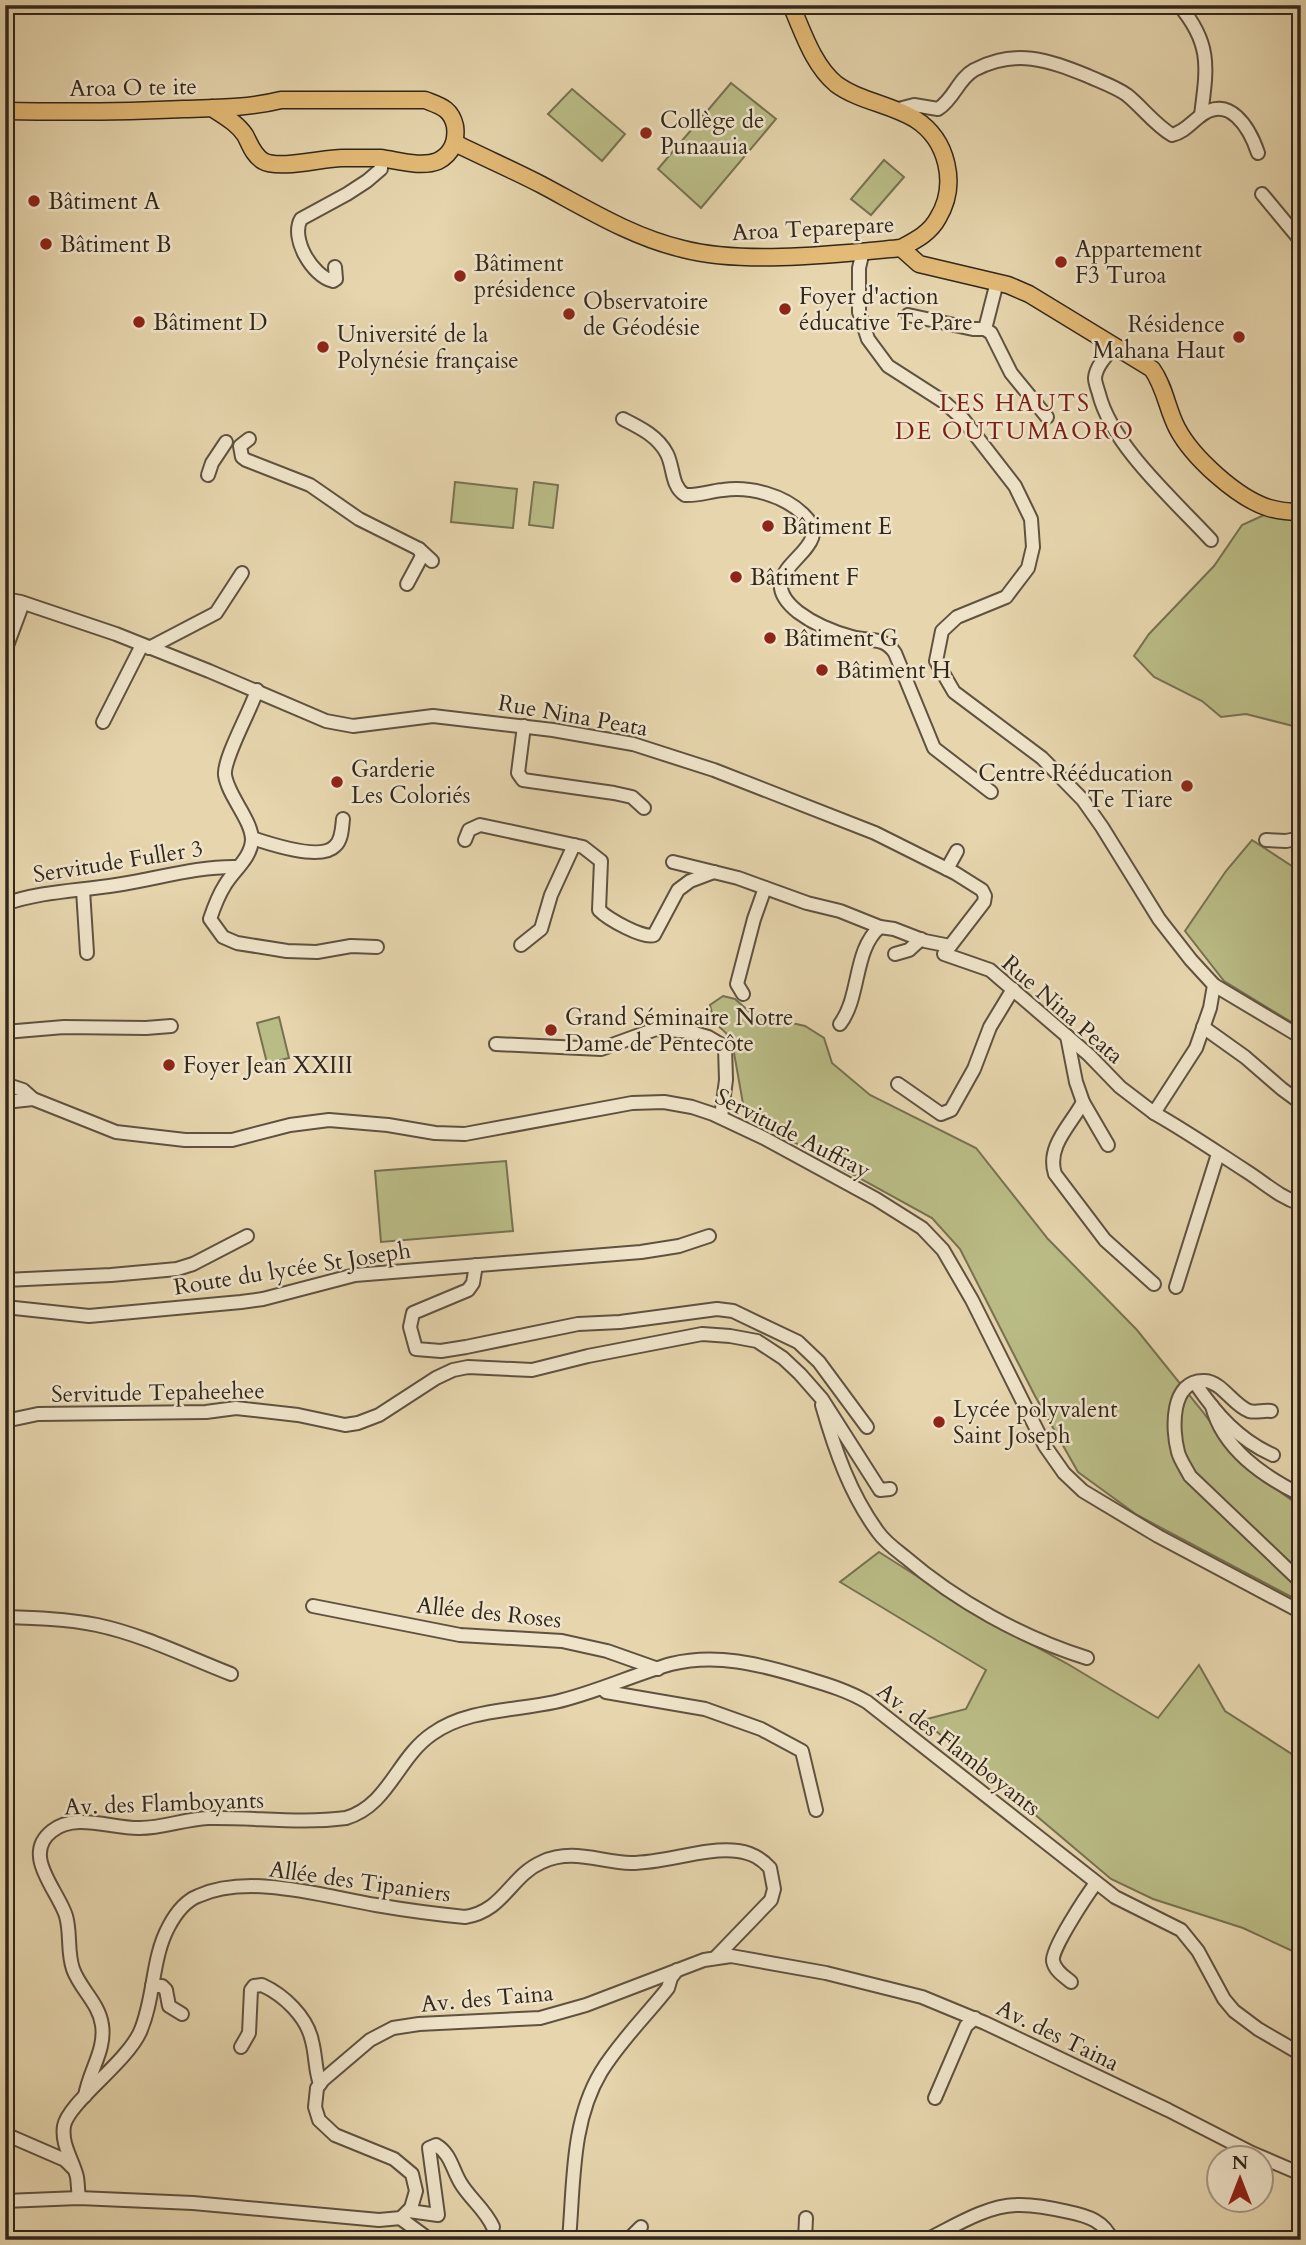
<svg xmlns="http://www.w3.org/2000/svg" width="1306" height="2245" viewBox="0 0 1306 2245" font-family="Cardo,serif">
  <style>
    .green { fill: #babc86; stroke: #767251; stroke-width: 2 }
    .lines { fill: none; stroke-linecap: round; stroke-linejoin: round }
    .minor-casing { stroke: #5f5240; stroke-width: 16 }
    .major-casing { stroke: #32271c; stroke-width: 19 }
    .minor { stroke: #efe4ca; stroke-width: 12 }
    .major { stroke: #e3ba76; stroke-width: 16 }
    .poi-dot { fill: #8f2418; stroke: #efe4ca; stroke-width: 2.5 }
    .labels { text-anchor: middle; stroke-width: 5; stroke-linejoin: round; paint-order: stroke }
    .street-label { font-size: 23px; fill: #32271c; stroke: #efe4ca }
    .poi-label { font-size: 23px; fill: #32271c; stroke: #efe4ca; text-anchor: start }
    .neighbourhood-label { font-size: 24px; letter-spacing: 2px; fill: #7a1f14; stroke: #efe4ca }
  </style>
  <rect width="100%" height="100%" fill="#e6d5ad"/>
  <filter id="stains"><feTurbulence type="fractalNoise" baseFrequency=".00286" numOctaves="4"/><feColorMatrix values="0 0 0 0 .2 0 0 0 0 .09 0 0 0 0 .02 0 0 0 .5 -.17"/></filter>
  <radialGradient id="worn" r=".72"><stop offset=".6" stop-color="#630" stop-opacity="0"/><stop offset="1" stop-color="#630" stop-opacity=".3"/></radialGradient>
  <!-- green -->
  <g class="green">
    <polygon points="731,83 776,119 701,208 658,169"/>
    <polygon points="572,89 625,134 602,161 548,114"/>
    <polygon points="884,160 904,177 871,215 851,199"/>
    <polygon points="455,482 517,489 513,528 451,522"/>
    <polygon points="534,482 558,485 553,528 529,525"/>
    <polygon points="1301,514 1301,728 1246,714 1221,717 1202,701 1154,677 1134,656 1149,634 1214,566 1242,525 1264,515"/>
    <polygon points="1252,840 1301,872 1301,1028 1224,981 1185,931 1226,871"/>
    <polygon points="723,996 735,999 752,1014 805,1026 824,1038 832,1063 870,1095 976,1148 1048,1239 1137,1330 1203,1412 1239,1462 1301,1507 1301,1602 1137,1515 1078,1472 1035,1396 960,1249 932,1218 745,1115 733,1047 726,1033 714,1022 710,1005"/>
    <polygon points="279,1017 289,1058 267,1063 257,1023"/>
    <polygon points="506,1161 513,1231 381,1242 375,1171"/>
    <polygon points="879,1552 981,1617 1066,1663 1158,1718 1199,1665 1225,1711 1301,1760 1301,1955 1243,1928 1153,1899 1111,1879 923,1720 966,1709 986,1670 840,1582"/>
  </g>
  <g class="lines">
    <defs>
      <g id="minor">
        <path d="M1179,5c33,39 28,63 22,110"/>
        <path d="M895,110l19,-5 24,4c16,-10 20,-30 36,-39 42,-22 74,-10 114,6 13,6 28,11 39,19 16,13 27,29 45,40 12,-3 18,-11 27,-18 30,-25 51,12 59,36"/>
        <polyline points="1262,194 1301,241"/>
        <path d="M335,267l1,12 -3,2c-21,-5 -43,-43 -32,-62l46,-25 20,-13 14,-12v-10"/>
        <polyline points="997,282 985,329 991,333 1011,373 1047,417"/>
        <polyline points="908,315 973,329 985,329"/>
        <path d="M1115,346c-8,9 -19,20 -20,32 0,5 3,12 4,16 13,52 76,107 112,146"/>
        <path d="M623,419c16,8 35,17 44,35 7,14 4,32 18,41 13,1 25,-4 38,-5 27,-4 60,5 80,24 41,38 -61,53 -5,98 16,12 35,20 54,25 17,5 32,-1 43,16l39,95 57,44"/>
        <polyline points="249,439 240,446 242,457 246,460 310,485 359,519 419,549 432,561"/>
        <polyline points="208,475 212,463 226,442"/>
        <polyline points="407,584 422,556 419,549"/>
        <polyline points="5,599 21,602 116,634 209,671 326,721 353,726 433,716 553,730 633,744 714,770 875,833 955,873 982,890 985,896 984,902 944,954 990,970 1089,1055 1120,1087 1154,1113 1196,1048 1210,1008 1214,985 1191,960 1159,919 1102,827 1083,800 1042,758 954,692 936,661 942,631 957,617 1006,597 1028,568 1033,547 1031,519 1015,486 963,419 944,402 888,366 868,339 859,312 859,268 863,251"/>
        <polyline points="149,648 216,613 242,573"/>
        <polyline points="5,651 23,603"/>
        <path d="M257,690c-6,20 -34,69 -32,85 3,21 27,45 27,65 -1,18 -18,30 -27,45 -7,11 -11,22 -15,34l13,18 14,6 50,8 30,1 34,-6 26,1"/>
        <polyline points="103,722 142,645"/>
        <polyline points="524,726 518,773 523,780 614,793 632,797 644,808"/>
        <path d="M252,838c18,6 69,23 83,8 7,-6 7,-18 8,-27"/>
        <path d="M465,840l4,-10 11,-5 103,22 18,14 -2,49c9,9 44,29 55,25l24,-45 12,-9 24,-9"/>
        <polyline points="1266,840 1286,841 1301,838"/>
        <polyline points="673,862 738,878 807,903 840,911 880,927 894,929 925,941 950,946"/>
        <polyline points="947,869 957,851"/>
        <polyline points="83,890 87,953"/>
        <path d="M5,904c36,-13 74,-13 111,-19 41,-6 80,-19 122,-18"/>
        <polyline points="521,945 541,929 551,895 574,845"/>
        <polyline points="895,954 909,950 921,939"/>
        <polyline points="1214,985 1301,1037"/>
        <polyline points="743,994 737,984 754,919 765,888"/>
        <path d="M840,1024c21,-28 13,-74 40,-97"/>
        <polyline points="1203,1027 1245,1057 1282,1089 1301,1103"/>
        <polyline points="5,1032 64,1027 146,1028 171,1026"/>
        <polyline points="1067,1036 1076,1082 1083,1102 1108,1145"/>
        <polyline points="496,1044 601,1049 656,1029 691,1032 708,1037 725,1047 726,1080 721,1117"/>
        <polyline points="5,1084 23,1090 33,1099"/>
        <polyline points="898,1084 941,1114 951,1110 974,1069 990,1027 1013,989"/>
        <polyline points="5,1102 33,1099 116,1132 185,1140 232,1140 290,1125 329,1120 388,1125 435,1133 465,1134 632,1103 664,1102 692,1107 713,1114 764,1138 876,1199 922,1228 943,1250 972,1300 1045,1446 1064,1473 1083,1491 1158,1536 1301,1612"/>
        <path d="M1083,1102c-12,23 -37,44 -28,72l50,66 49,44"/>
        <path d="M1154,1113c32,18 61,38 92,58 19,12 33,26 55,33"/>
        <polyline points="476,1265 473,1283 468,1290 413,1313 410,1327 416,1349 441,1351 466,1347 578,1324 620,1322 717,1309 733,1311 798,1342 819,1362 867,1427"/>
        <polyline points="5,1280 111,1275 177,1269 193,1264 247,1236"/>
        <polyline points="1176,1287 1218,1154"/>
        <polyline points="5,1307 89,1316 241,1302 263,1299 355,1275 641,1252 679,1246 709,1236"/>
        <path d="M1195,1383c21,31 44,57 78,72"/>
        <path d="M822,1405c13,45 28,89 56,127 7,10 18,18 27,25 51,44 118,81 182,101"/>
        <path d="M1212,1406c11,43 51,70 89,89"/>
        <path d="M1271,1411c-8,-1 -15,2 -22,0 -16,-6 -27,-29 -44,-30 -35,-2 -33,49 -27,71 2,8 8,16 12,24l111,106"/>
        <polyline points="5,1421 38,1414 206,1412 236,1408 298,1415 345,1425 358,1423 379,1415 436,1378 453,1370 468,1367 532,1370 588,1356 702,1334 730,1336 757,1341 783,1358 800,1374 822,1399 880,1490 890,1489"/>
        <polyline points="313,1606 460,1635 562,1641 607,1651 658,1669"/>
        <path d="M5,1617c31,1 62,2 92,8 47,10 90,32 134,49"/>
        <polyline points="603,1689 606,1692 705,1709 761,1729 802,1751 816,1810"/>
        <path d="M1071,1982c-7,-6 -16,-11 -18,-21 -2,-12 34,-66 43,-78"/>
        <polyline points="152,1986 162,1986 166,1990 169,2006 182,2014"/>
        <path d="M241,2047l8,-14 2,-43 3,-4 8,-1c22,10 45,32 50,56 4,15 3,29 8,43"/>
        <path d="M85,2096c4,-25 21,-46 17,-71 -3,-22 -22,-36 -29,-56 -6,-17 -2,-36 -7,-53 -8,-26 -45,-61 -14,-85 23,-19 61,-2 88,-3 23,0 45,-9 68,-10 46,-1 92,6 138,0 43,-13 51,-60 86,-84 35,-25 81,-23 123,-32 40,-9 77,-27 116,-38 45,-11 88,0 131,13 23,7 45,13 65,25l248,195 66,33 17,21 26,48 10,12 24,18 43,25"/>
        <polyline points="935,2098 966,2026 975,2018"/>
        <polyline points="5,2134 65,2160 73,2168"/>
        <path d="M79,2198c-1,-6 -1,-14 -2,-21 -4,-17 -16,-32 -13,-51 4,-23 62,-63 76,-94 15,-34 11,-73 29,-106 7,-13 16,-25 29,-30 51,-23 125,0 178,9 29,5 59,9 89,12 39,-6 45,-41 77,-55 30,-14 58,0 89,1 36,0 72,-16 107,-12 14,2 23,7 32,17l4,21 -3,11 -54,56"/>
        <polyline points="5,2201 79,2198 193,2203 379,2220 401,2218 411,2208 416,2191 412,2174 394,2159 335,2135 319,2120 315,2107 317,2088 323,2080 370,2040 393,2028 419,2024 540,2018 586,2005 704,1960 731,1956 826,1973 922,1997 985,2023 1168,2110 1252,2153 1301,2174"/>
        <path d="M409,2211l29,4 -9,-67 7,-3c14,8 16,23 24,37 9,16 25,27 33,45"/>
        <polyline points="400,2218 430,2240"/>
        <path d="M569,2240c5,-57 2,-118 32,-168 19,-31 45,-56 67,-84l3,-10 6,-8"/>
        <polyline points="628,2240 641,2227"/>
        <polyline points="805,2240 806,2218"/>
        <path d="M926,2240c27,-13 59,-34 90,-35 18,-1 36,3 53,7 19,4 35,9 43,28"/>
      </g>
      <g id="major">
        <path d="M5,111c60,1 120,1 179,-2 33,-1 65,-1 97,-9h144c15,6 26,8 30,26 2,15 -3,28 -17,35 -17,7 -41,-1 -58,-3 -13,0 -25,0 -38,0 -19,0 -63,12 -79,3 -10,-6 -13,-17 -18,-26 -8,-12 -21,-19 -33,-27"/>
        <path d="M455,143c28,14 58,27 87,42 45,24 90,52 141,64 61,16 154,5 218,-1 15,-8 29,-15 37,-30 20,-33 10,-78 -23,-99 -25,-15 -56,-18 -79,-35 -23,-19 -33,-52 -45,-79"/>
        <path d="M901,248l18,16 89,21 21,9 123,75c13,18 15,40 25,59 15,29 60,70 92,80 10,3 21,4 32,4"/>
      </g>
    </defs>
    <!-- minor casing -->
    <use href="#minor" class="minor-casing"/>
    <!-- major casing -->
    <use href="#major" class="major-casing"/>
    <!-- minor -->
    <use href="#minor" class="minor"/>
    <!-- major -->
    <use href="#major" class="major"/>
  </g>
  <!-- markers -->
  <g class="poi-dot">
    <circle cx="646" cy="133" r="7"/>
    <circle cx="34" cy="201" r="7"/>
    <circle cx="46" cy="244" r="7"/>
    <circle cx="1061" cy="262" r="7"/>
    <circle cx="460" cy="276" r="7"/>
    <circle cx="785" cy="309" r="7"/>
    <circle cx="569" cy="314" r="7"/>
    <circle cx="139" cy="322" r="7"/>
    <circle cx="1239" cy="337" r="7"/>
    <circle cx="323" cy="347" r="7"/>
    <circle cx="768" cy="526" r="7"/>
    <circle cx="736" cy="577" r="7"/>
    <circle cx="770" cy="638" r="7"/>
    <circle cx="822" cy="670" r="7"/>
    <circle cx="337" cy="782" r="7"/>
    <circle cx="1187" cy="786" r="7"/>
    <circle cx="551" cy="1030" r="7"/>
    <circle cx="169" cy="1065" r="7"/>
    <circle cx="939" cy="1422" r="7"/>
  </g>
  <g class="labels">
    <!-- street labels -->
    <g class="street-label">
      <text transform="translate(133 87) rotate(-1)" y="8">Aroa O te ite</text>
      <text transform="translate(813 228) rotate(-3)" y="8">Aroa Teparepare</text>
      <text transform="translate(573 715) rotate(10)" y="8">Rue Nina Peata</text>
      <text transform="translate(118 861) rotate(-9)" y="8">Servitude Fuller 3</text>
      <text transform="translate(1063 1009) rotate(41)" y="8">Rue Nina Peata</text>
      <text transform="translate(793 1133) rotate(27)" y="8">Servitude Auffray</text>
      <text transform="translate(292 1268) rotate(-9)" y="8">Route du lycée St Joseph</text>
      <text transform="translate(158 1392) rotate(-1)" y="8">Servitude Tepaheehee</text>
      <text transform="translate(489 1612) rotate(6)" y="8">Allée des Roses</text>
      <text transform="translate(959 1749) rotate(38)" y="8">Av. des Flamboyants</text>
      <text transform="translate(164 1803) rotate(-2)" y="8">Av. des Flamboyants</text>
      <text transform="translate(360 1881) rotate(8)" y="8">Allée des Tipaniers</text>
      <text transform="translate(487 1998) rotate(-5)" y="8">Av. des Taina</text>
      <text transform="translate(1058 2035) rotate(26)" y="8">Av. des Taina</text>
    </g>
    <!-- poi labels -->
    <g class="poi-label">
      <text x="660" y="128">Collège de<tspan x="660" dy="26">Punaauia</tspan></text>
      <text x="48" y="209">Bâtiment A</text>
      <text x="60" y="252">Bâtiment B</text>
      <text x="1075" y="257">Appartement<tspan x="1075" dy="26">F3 Turoa</tspan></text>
      <text x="474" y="271">Bâtiment<tspan x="474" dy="26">présidence</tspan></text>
      <text x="799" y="304">Foyer d'action<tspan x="799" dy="26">éducative Te Pare</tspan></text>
      <text x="583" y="309">Observatoire<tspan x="583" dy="26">de Géodésie</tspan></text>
      <text x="153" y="330">Bâtiment D</text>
      <text x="1225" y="332" text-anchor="end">Résidence<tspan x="1225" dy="26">Mahana Haut</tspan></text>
      <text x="337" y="342">Université de la<tspan x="337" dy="26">Polynésie française</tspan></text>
      <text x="782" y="534">Bâtiment E</text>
      <text x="750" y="585">Bâtiment F</text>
      <text x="784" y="646">Bâtiment G</text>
      <text x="836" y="678">Bâtiment H</text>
      <text x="351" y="777">Garderie<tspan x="351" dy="26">Les Coloriés</tspan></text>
      <text x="1173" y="781" text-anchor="end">Centre Rééducation<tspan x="1173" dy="26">Te Tiare</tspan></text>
      <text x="565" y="1025">Grand Séminaire Notre<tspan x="565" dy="26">Dame de Pentecôte</tspan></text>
      <text x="183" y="1073">Foyer Jean XXIII</text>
      <text x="953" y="1417">Lycée polyvalent<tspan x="953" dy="26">Saint Joseph</tspan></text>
    </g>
    <!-- neighbourhood labels -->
    <g class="neighbourhood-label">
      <text x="1015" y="411">LES HAUTS<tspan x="1015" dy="28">DE OUTUMAORO</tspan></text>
    </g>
  </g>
  <!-- margin -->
  <rect width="1306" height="2245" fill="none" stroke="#e6d5ad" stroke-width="28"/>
  <rect x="7" y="7" width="1292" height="2231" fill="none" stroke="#32271c" stroke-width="3.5"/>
  <rect x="14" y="14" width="1278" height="2217" fill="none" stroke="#32271c" stroke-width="2"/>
  <!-- north arrow -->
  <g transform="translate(1240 2179)"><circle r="33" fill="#efe4ca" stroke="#a39884" stroke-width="2"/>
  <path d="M0-5L12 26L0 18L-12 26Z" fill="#8f2418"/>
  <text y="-10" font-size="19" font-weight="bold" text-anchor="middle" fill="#32271c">N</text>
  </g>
  <rect width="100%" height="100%" filter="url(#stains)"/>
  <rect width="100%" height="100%" fill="url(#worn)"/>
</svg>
